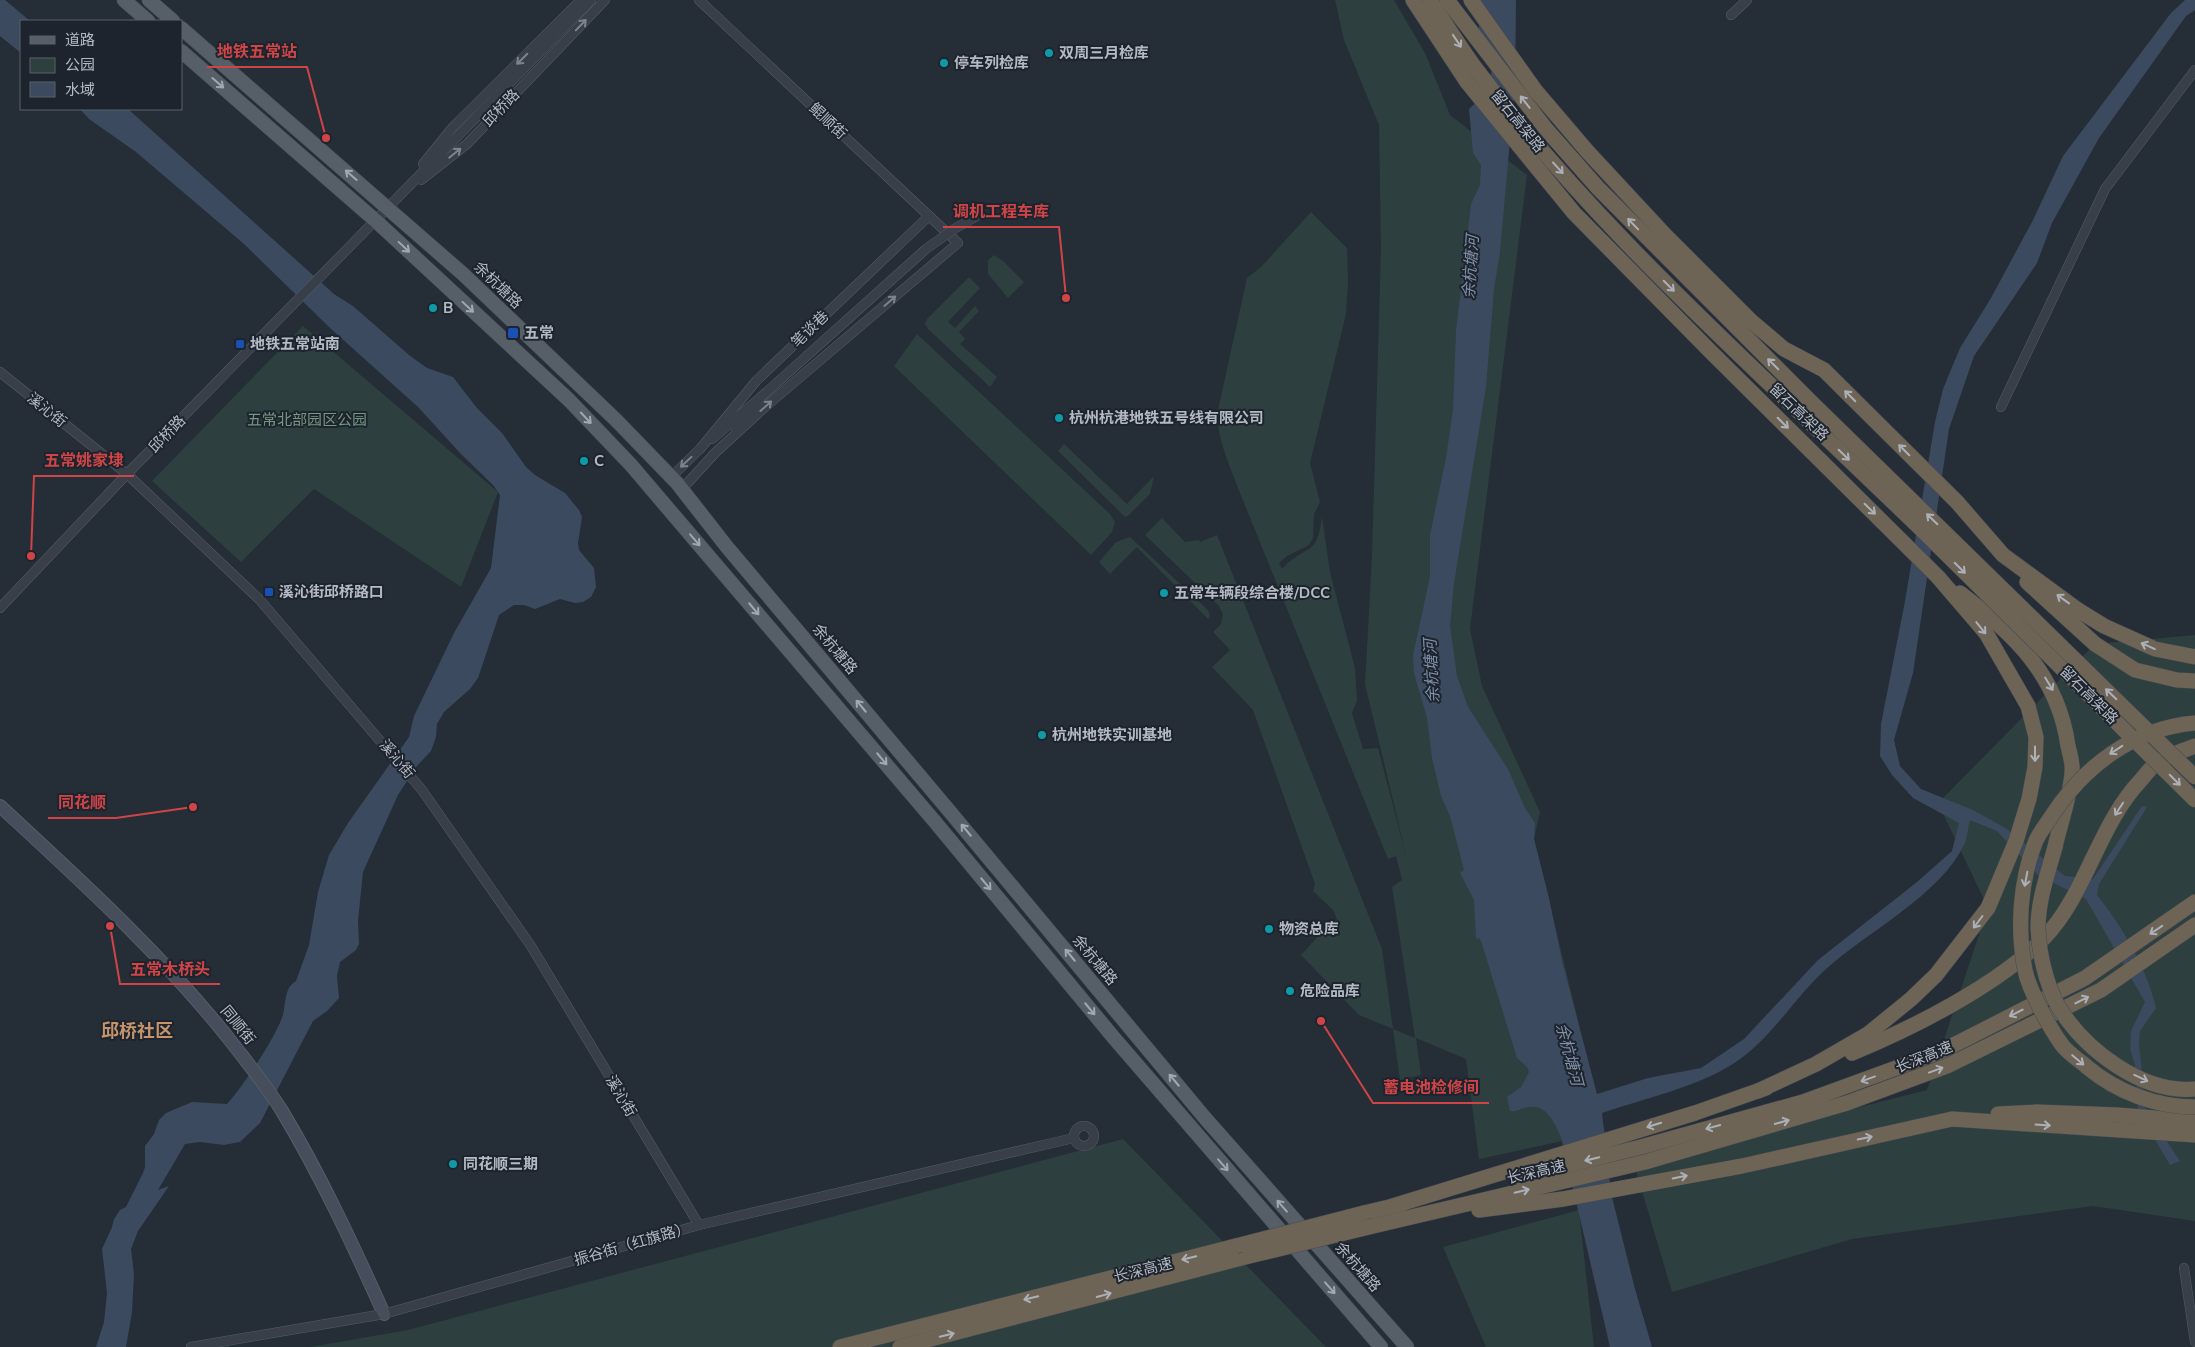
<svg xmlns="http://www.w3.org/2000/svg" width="2195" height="1347" viewBox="0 0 2195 1347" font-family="Mulish,'Noto Sans SC',sans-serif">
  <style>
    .green { fill: #2e3f3f }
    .water { fill: #3c4a5f }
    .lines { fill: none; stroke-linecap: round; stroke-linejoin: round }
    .street-casing { stroke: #565d66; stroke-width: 10 }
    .secondary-casing { stroke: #565d66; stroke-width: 14 }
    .primary-casing { stroke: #414851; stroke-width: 15 }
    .highway-casing { stroke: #434a53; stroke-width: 16 }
    .street { stroke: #383f48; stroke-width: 9 }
    .secondary { stroke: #474e5b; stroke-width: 12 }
    .primary { stroke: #565e68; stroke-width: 14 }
    .highway { stroke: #6d6456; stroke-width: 15 }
    .street-bridge-casing { stroke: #565d66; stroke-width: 10; stroke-linecap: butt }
    .highway-bridge-casing { stroke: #434a53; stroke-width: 16; stroke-linecap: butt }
    .street-bridge { stroke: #383f48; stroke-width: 9 }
    .highway-bridge { stroke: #6d6456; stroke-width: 15 }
    .oneway { stroke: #7c838c }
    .oneway2 { stroke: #acb1b9 }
    .oneway3 { stroke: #a0a8b2 }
    .culture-dot { fill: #0f9aa8; stroke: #1d242d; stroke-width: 2 }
    .transit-dot { fill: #1a4fb4; stroke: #1d242d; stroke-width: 2 }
    .labels { text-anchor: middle; stroke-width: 4; stroke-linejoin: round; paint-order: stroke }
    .poi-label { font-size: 15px; font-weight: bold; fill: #b3bac4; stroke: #1d242d; text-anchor: start }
    .street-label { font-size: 15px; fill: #b3bac4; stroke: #1d242d }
    .park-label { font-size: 15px; fill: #74977d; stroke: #1d242d }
    .water-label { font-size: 16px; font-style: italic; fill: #7f90a9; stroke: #1d242d }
    .quarter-label { font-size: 18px; font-weight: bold; fill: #c6946c; stroke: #1d242d }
    .leader { fill: none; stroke: #cf4547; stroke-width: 2 }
    .callout-dot { fill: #cf4547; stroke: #1d242d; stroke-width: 2 }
    .callout-label { font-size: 16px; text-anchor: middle; font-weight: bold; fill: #cf4547; stroke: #1d242d; stroke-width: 4; stroke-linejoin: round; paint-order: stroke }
  </style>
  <rect width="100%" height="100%" fill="#252d37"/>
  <!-- green -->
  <g class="green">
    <path d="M1335,0h59l31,53 25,62 77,60 -57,454 12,57 58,126 -6,27 71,293 -126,27 -13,-100 -50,-21 5,37 -21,5 -7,-51 -34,-14 -58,-60 30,-33 6,-2 -3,-9 -21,-20 2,-7 -62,-174 -41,-43 18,-17 -17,-18 8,-8 2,-10 -4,-8 -74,-71 17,-17 23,24 14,-2 1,2 17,-7 165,414 11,80 22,9 -23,-151 10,-7 -6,-24 -8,3 -152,-376c-9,-25 -20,-47 -18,-73l29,-132 14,-11 50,-55 36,36 1,33 -2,33 -36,149 10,39 -6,12 -1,24 -4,7 -22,11 -8,7 3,6c24,-26 35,-10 40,-53l8,56 25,96 2,33 -5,12 11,36 15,-1 29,111 -42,-175 7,-128 9,-307 -2,-124 -35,-85z"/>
    <polygon points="994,255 1003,261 1024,282 1008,298 988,274 988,260"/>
    <polygon points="969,277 980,288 948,322 955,328 975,306 979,311 959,332 965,339 960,344 997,377 990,387 928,329 925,324 927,319"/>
    <polygon points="303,326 498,492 461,587 314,489 241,562 152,481"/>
    <polygon points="917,334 1110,514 1115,522 1112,532 1091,555 894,366"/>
    <polygon points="1064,444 1127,504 1154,476 1150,494 1128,516 1125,517 1058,451"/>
    <polygon points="1130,537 1208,610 1210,616 1208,619 1137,547 1110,574 1099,562 1116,542"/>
    <polygon points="2195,635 2195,1221 2093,1206 1852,1239 1672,1292 1634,1164 1927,1090 1988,908 1938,803 2095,644"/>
    <polygon points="1123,1139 1326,1347 310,1347 408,1330"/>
    <polygon points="1579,1210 1594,1347 1486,1347 1443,1247"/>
  </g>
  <!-- water -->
  <g class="water">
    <polygon points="0,0 5,0 30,21 21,21 21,53 0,36"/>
    <path d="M1479,0h37l-1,84 -15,168 -6,37 -8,98 -32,196 -4,43 7,50 11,31 40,62 17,39 10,15 -1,16 15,59 13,63 35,133 51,-16 53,-10 43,-29 74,-79 99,-78 35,-31 7,-28 -46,-25 -21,-23 -12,-19 1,-32 24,-123 30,-179 8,-33 17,-41 31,-50 42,-78 30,-64 108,-143 14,-13h10v10l-9,6 -87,122 -47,85 -15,40 -63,93 -25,73 -36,244 -19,67 6,26 21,23 52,21 34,19 58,47 28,3 49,-73 5,1 -48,77 -2,11c24,29 51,76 59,113l-16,23 -1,14 7,65 34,51 -10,4 -32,-54 -3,-46 -5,-16 1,-18 14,-29 -59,-103 -48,-24 -41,-44 -27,-11c-2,8 -3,16 -5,23 -24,52 -97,88 -139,126 -33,30 -55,71 -93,95 -39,24 -87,34 -131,49l9,80 24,96 17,58h-42l-49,-210c-6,-13 -14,-33 -32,-30 -7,1 -12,5 -19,4l-3,-14 14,-10 8,-15 -2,-5 -10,-9 -35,-114 -2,-5 -4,-1 -2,-38 -14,-27 4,-3 -14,-54 -9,-20 -9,-38 -5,-40 -13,-45 -1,-18 17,-78v-42l16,-77 7,-49 3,-78 15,-127 9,-19 1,-20 -8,-12 -4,-44 12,-11 10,-23 1,-22 -13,-18z"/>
    <path d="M80,109h48l206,185 19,12 56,49 18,13 26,9 24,31 25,25 24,34 9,8 30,18 14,17 3,7 -4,26 1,7 15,18 2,19 -5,10 -8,5 -8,1 -15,-4 -25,10 -11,-4h-10l-15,10 -21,63 -8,11 -26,23 -7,12 -1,13 -5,14 -15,16 -18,28 -35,77 -5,49 1,23 -3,6 -16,12 -3,14 2,22 -12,13 -14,10 -53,102 -20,19 -16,3 -24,-3 -15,2 -27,46 11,-4 -31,45 -7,18 3,25 -2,38 -6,35h-30l8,-25 3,-29 -5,-44 10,-22 2,-8 6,-9 6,-3 17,-34 2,-6v-21l9,-12 5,-14 7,-7 26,-11 35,2c15,-16 49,-67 56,-89 3,-12 1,-27 13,-34l13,-36 9,-53 11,-37 19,-32 61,-86 5,-21 40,-83 37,-65 9,-73 -7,-10 -32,-31 -43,-47 -89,-80 -85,-83 -108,-92 -47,-33z"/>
  </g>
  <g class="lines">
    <defs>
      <g id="street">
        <polyline points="1731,15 1747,0"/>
        <polyline points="423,164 453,127 581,0"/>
        <polyline points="421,180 467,144 605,0"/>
        <polyline points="0,372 127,474 259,599 422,790 531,946 699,1225"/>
        <polyline points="2001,407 2105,189 2195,70"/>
        <polyline points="712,439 761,397 736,428"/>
        <polyline points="671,477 700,449 757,380 929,216"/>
        <polyline points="682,489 715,453 765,407 958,243 699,0"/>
        <polyline points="0,608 127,474 591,0"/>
        <circle cx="1084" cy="1136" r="10"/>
        <polyline points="2184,1268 2195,1342"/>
        <polyline points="191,1347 384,1314 699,1225 1074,1138"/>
      </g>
      <path id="secondary" d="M0,806c81,75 164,150 233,238 17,22 35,44 49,67 39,65 71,134 102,203"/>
      <g id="primary">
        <polyline points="124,0 148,21"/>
        <polyline points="149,0 173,21"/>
        <polyline points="181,28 463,274 617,421 677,483 727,547 951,813 1205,1118 1407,1347"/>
        <polyline points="181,51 376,221 569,400 631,465 936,823 1114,1038 1381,1347"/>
      </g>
      <g id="highway">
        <polyline points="1413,0 1467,82 1574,213 1711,352 1938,577 1986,633 2028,706 2036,737 2035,767 2029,799 2016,841 1988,908 1936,975 1911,999 1868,1034 1816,1064 1758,1091"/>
        <path d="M1430,0c15,23 30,47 46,69 94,124 207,233 320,340"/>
        <polyline points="1447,0 1546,129 1598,188 1807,398"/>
        <polyline points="1471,0 1535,90 1587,151 1665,235 1751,321 1784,349 1824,370 1957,502 2003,555 2078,610 2104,626 2155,649 2195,657"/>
        <polyline points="2027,582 2095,644 2135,670 2177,680 2195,681"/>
        <path d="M1960,593c54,41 98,82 108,153 2,8 5,18 4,26 -1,22 -12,52 -17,75"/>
        <path d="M1852,1053c61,-25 146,-68 192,-115 42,-43 54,-113 97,-158 5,-6 10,-13 16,-17 10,-8 26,-12 38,-17"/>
        <polyline points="1998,1114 2037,1112 2117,1115 2195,1121"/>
        <polyline points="1519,1177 1641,1147 1803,1102 1940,1052 2085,978 2195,902"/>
        <polyline points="1393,1206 1695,1113 1766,1088"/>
        <polyline points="1479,1210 1563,1199 1742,1166 1952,1119 2195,1135"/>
        <polyline points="1364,1213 1402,1204"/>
        <polyline points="1373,1226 1645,1162 1847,1103 1947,1066 2101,990 2195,925"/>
        <polyline points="840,1347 1236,1246"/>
        <polyline points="900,1347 1249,1256"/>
      </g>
    </defs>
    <!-- street casing -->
    <use href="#street" class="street-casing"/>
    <!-- secondary casing -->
    <use href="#secondary" class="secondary-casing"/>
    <!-- primary casing -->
    <use href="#primary" class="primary-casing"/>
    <!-- highway casing -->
    <use href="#highway" class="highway-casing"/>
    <!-- street -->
    <use href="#street" class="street"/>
    <!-- secondary -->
    <use href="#secondary" class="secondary"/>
    <!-- primary -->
    <use href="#primary" class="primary"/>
    <!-- highway -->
    <use href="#highway" class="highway"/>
    <defs>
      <polyline id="street-bridge" points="761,397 926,249 954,229 977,216"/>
      <g id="highway-bridge">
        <polyline points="1807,398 2195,777"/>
        <polyline points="1796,409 1919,527 2195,800"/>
        <path d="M2195,723c-61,5 -112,44 -144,94 -5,8 -13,17 -16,26 -15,39 -18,86 -10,127 4,20 24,57 37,75 6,8 17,15 25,22 30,25 69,40 108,40"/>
        <path d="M2055,847c-7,26 -17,53 -17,81 1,25 8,56 20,78 26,43 84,88 137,83"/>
        <polyline points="1236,1246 1364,1213"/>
        <polyline points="1249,1256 1373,1226"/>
      </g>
    </defs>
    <!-- street-bridge casing -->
    <use href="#street-bridge" class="street-bridge-casing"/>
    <!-- highway-bridge casing -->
    <use href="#highway-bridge" class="highway-bridge-casing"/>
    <!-- street-bridge -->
    <use href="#street-bridge" class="street-bridge"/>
    <!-- highway-bridge -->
    <use href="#highway-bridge" class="highway-bridge"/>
  </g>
  <!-- one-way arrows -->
  <defs><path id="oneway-shaft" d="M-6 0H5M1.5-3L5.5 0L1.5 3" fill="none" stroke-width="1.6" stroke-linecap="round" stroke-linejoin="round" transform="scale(1.25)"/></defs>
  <g class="oneway">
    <use href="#oneway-shaft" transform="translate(581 25) rotate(-46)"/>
    <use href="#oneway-shaft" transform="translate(522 59) rotate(135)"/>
    <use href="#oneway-shaft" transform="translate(455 153) rotate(-39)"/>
    <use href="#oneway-shaft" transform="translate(890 301) rotate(-41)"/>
    <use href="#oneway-shaft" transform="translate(766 406) rotate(-41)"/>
    <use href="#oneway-shaft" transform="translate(686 462) rotate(137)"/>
  </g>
  <g class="oneway2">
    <use href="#oneway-shaft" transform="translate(1457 41) rotate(56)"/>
    <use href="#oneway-shaft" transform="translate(1525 102) rotate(-128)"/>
    <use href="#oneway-shaft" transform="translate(1558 168) rotate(48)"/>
    <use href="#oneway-shaft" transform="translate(1633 224) rotate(-134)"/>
    <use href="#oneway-shaft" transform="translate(1669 286) rotate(45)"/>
    <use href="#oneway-shaft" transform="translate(1773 364) rotate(-135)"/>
    <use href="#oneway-shaft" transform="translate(1850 396) rotate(-135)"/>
    <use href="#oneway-shaft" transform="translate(1783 423) rotate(45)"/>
    <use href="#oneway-shaft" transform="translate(1904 450) rotate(-135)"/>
    <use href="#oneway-shaft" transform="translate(1844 455) rotate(44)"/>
    <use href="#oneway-shaft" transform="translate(1870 509) rotate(44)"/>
    <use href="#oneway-shaft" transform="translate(1932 519) rotate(-136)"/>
    <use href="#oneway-shaft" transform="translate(1960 568) rotate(45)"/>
    <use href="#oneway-shaft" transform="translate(2063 599) rotate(-144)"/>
    <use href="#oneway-shaft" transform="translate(1981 628) rotate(51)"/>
    <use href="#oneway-shaft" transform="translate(2148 646) rotate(-156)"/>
    <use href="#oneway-shaft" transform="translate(2049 684) rotate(59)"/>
    <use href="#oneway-shaft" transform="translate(2111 694) rotate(-136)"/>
    <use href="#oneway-shaft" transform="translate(2116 750) rotate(147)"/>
    <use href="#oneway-shaft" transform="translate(2035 754) rotate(90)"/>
    <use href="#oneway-shaft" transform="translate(2175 780) rotate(45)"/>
    <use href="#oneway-shaft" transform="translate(2119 809) rotate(123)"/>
    <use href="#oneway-shaft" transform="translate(2026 879) rotate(101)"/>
    <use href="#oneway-shaft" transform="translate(1978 922) rotate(127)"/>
    <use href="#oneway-shaft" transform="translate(2156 930) rotate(146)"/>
    <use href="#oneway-shaft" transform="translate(2082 1000) rotate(-27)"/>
    <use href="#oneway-shaft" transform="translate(2016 1013) rotate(153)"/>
    <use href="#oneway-shaft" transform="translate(2078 1060) rotate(40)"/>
    <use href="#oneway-shaft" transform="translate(1936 1070) rotate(-20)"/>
    <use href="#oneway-shaft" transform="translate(2141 1078) rotate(25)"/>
    <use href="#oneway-shaft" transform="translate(1868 1079) rotate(160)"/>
    <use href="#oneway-shaft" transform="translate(1782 1122) rotate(-16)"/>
    <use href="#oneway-shaft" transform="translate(1654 1125) rotate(163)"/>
    <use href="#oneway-shaft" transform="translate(2043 1125) rotate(4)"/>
    <use href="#oneway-shaft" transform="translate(1713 1127) rotate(165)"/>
    <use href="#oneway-shaft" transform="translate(1865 1138) rotate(-12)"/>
    <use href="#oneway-shaft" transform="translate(1592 1159) rotate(166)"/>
    <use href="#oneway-shaft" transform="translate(1680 1177) rotate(-11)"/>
    <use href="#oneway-shaft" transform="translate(1522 1191) rotate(-13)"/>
    <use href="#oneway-shaft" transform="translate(1189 1258) rotate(166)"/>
    <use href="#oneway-shaft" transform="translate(1104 1295) rotate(-15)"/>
    <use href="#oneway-shaft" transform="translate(1031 1298) rotate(166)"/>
    <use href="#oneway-shaft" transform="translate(947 1335) rotate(-14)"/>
  </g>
  <g class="oneway3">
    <use href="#oneway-shaft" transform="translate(218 83) rotate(41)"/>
    <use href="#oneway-shaft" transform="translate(351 175) rotate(-139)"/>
    <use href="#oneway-shaft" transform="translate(404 247) rotate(43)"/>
    <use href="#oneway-shaft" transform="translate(468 307) rotate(43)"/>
    <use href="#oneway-shaft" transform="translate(586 418) rotate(47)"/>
    <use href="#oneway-shaft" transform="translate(695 540) rotate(49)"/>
    <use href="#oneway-shaft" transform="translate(754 609) rotate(50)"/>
    <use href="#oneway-shaft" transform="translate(861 706) rotate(-130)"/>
    <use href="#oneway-shaft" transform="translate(882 759) rotate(50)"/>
    <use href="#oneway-shaft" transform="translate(966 830) rotate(-130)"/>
    <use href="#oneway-shaft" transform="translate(986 884) rotate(50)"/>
    <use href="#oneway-shaft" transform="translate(1070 955) rotate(-130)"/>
    <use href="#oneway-shaft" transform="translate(1090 1009) rotate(50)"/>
    <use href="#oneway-shaft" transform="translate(1174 1080) rotate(-130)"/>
    <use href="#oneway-shaft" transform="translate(1223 1165) rotate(49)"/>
    <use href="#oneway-shaft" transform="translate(1282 1206) rotate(-131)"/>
    <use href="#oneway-shaft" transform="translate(1330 1288) rotate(49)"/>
  </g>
  <!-- markers -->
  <g class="culture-dot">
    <circle cx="1049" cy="53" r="5"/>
    <circle cx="944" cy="63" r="5"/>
    <circle cx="433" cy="308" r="5"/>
    <circle cx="1059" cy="418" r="5"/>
    <circle cx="584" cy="461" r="5"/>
    <circle cx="1164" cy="593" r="5"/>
    <circle cx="1042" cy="735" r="5"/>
    <circle cx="1269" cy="929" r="5"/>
    <circle cx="1290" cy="991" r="5"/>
    <circle cx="453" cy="1164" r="5"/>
  </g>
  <g class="transit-dot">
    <rect x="507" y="327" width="12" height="12" rx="2.5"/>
    <rect x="235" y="339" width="10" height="10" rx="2.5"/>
    <rect x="264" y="587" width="10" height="10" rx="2.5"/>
  </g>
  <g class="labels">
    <!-- poi labels -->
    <g class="poi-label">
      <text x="1059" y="58">双周三月检库</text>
      <text x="954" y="68">停车列检库</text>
      <text x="443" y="313">B</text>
      <text x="524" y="338">五常</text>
      <text x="250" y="349">地铁五常站南</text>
      <text x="1069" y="423">杭州杭港地铁五号线有限公司</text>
      <text x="594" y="466">C</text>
      <text x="279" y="597">溪沁街邱桥路口</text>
      <text x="1174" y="598">五常车辆段综合楼/DCC</text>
      <text x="1052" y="740">杭州地铁实训基地</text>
      <text x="1279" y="934">物资总库</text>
      <text x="1300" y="996">危险品库</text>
      <text x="463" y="1169">同花顺三期</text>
    </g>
    <!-- street labels -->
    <g class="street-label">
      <text transform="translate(501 108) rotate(-46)" y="5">邱桥路</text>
      <text transform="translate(828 121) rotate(43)" y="5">鲲顺街</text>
      <text transform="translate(1518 121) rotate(51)" y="5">留石高架路</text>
      <text transform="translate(498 285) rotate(44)" y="5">余杭塘路</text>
      <text transform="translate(810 329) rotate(-44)" y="5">笔谈巷</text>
      <text transform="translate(47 410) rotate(39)" y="5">溪沁街</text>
      <text transform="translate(1799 412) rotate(44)" y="5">留石高架路</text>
      <text transform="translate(167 434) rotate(-46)" y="5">邱桥路</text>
      <text transform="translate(835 649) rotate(50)" y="5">余杭塘路</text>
      <text transform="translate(2089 695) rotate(45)" y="5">留石高架路</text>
      <text transform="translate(397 759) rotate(50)" y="5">溪沁街</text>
      <text transform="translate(1095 960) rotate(50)" y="5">余杭塘路</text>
      <text transform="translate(238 1025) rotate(51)" y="5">同顺街</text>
      <text transform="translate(1924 1057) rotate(-22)" y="5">长深高速</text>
      <text transform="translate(621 1096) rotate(59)" y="5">溪沁街</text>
      <text transform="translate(1536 1172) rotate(-13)" y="5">长深高速</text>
      <text transform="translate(632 1244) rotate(-16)" y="5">振谷街（红旗路）</text>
      <text transform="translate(1358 1267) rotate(49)" y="5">余杭塘路</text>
      <text transform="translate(1143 1270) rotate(-14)" y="5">长深高速</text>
    </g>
    <!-- park labels -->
    <g class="park-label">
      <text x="307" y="425">五常北部园区公园</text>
    </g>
    <!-- water labels -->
    <g class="water-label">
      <text transform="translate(1470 267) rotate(-86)" y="6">余杭塘河</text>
      <text transform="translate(1431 671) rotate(-93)" y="6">余杭塘河</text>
      <text transform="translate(1570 1054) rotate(75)" y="6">余杭塘河</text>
    </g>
    <!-- quarter labels -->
    <g class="quarter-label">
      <text x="137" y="1037">邱桥社区</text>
    </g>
  </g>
  <!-- callouts -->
  <path class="leader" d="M326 138L307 67H207M1066 298L1059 227H943M31 556L34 476H134M193 807L116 818H48M110 926L120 984H220M1321 1021L1373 1103H1489"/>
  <g class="callout-dot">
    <circle cx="326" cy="138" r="5"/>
    <circle cx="1066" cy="298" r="5"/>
    <circle cx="31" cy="556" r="5"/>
    <circle cx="193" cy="807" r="5"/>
    <circle cx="110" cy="926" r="5"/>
    <circle cx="1321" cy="1021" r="5"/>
  </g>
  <g class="callout-label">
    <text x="257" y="57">地铁五常站</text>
    <text x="1001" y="217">调机工程车库</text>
    <text x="84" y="466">五常姚家埭</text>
    <text x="82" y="808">同花顺</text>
    <text x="170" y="975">五常木桥头</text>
    <text x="1431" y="1093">蓄电池检修间</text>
  </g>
  <!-- legend -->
  <rect x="20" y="20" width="162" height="90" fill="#1d242d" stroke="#596069"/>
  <rect x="30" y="36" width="25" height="8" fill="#565e68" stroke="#596069"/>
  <text x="65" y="45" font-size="15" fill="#b3bac4">道路</text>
  <rect x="30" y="58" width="25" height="15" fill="#2e3f3f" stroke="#596069"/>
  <text x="65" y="70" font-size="15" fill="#b3bac4">公园</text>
  <rect x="30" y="82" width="25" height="15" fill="#3c4a5f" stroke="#596069"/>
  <text x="65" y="95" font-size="15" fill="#b3bac4">水域</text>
</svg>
